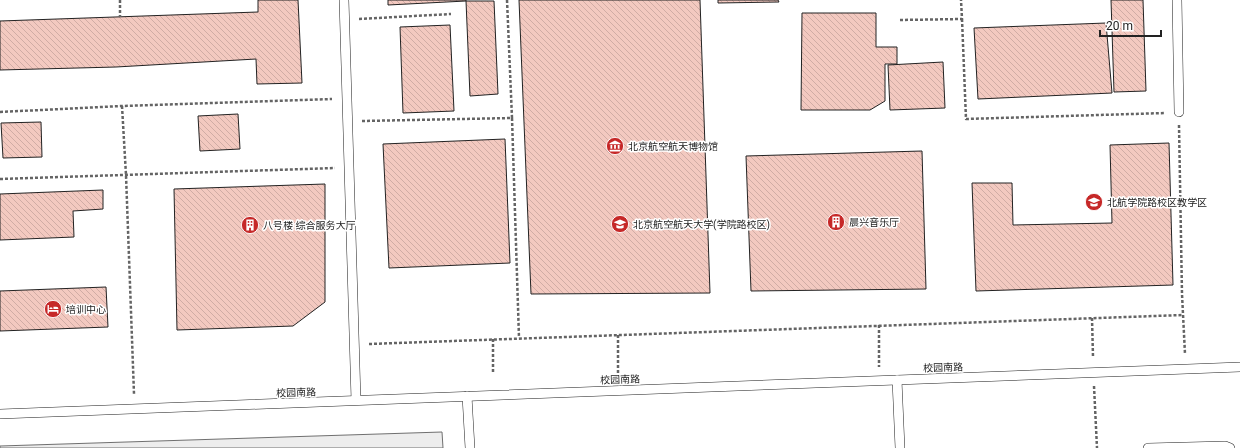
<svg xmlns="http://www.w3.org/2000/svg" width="1240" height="448" viewBox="0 0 1240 448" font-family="Roboto,'Noto Sans SC',sans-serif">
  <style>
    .parking { fill: #ededed; stroke: #6f6f6f }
    .building { fill: url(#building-back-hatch); stroke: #222 }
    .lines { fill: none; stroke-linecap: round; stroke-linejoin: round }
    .service-casing { stroke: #222; stroke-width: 10 }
    .path { stroke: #646464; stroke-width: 2.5; stroke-dasharray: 3 2; stroke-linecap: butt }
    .service { stroke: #fff; stroke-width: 9 }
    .labels { text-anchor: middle; stroke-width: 3; stroke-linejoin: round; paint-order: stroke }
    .poi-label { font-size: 10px; fill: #222; stroke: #fff; text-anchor: start }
    .street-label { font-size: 10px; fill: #222; stroke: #fff }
  </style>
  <defs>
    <pattern id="building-back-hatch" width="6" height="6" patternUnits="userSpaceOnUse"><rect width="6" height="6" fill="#f3c9c0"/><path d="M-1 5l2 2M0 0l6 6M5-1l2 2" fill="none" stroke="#d0aca5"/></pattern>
  </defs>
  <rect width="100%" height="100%" fill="#fff"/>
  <!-- parking -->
  <polygon class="parking" points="442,432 443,448 0,448 0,446"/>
  <!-- building -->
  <g class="building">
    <polygon points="258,0 298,0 302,83 257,84 256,59 116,67 0,70 0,21 258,12"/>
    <polygon points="388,0 466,0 466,1 388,5"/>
    <polygon points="519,0 700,0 710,293 531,294"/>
    <polygon points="718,0 778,0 779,2 718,3"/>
    <polygon points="1111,0 1143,0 1146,91 1114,92"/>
    <polygon points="466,1 494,1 498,94 470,96"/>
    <polygon points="802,13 876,13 876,47 897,47 897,64 885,64 885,101 870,110 801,110"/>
    <polygon points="1106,23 1112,93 978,99 974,28"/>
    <polygon points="450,25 454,111 403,113 400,27"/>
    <polygon points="943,62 945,108 890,110 888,65"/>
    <polygon points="238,114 240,149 200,151 198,116"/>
    <polygon points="41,122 42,157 3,158 1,123"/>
    <polygon points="505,139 510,263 389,268 383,144"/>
    <polygon points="1169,143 1173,285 976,291 972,183 1012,183 1013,225 1112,223 1110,145"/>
    <polygon points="922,151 926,289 751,291 746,156"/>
    <polygon points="325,184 325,302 293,326 177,330 174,189"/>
    <polygon points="103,190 103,209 73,211 74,237 0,240 0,194"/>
    <polygon points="106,287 108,327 0,331 0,291"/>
  </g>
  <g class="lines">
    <defs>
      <g id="service">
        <polyline points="344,0 356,400"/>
        <polyline points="1177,0 1179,112"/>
        <polyline points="897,380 900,448"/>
        <polyline points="467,396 470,448"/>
        <polyline points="0,414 1240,367"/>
        <polyline points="1148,448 1225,446 1230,448"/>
      </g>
    </defs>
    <!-- service casing -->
    <use href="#service" class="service-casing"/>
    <!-- path -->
    <g class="path">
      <polyline points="120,0 120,17"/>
      <polyline points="507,0 512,118"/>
      <polyline points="359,19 451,14"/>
      <polyline points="962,19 966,119 1165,113"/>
      <polyline points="900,20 962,19 961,0"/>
      <polyline points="122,106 126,175 134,394"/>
      <polyline points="0,112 122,106 332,99"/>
      <polyline points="362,121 512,118 519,338"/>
      <polyline points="1179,125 1182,294 1185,354"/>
      <polyline points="0,179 335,168"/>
      <polyline points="1092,318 1093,357"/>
      <polyline points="879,325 879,367"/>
      <polyline points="618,335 618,376"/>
      <polyline points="493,339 493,374"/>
      <polyline points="369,344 1183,315"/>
      <polyline points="1094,386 1097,448"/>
    </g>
    <!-- service -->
    <use href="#service" class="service"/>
  </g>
  <!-- icons -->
  <defs>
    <symbol id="museum-disc" viewBox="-11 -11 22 22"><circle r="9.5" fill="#c62828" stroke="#fff"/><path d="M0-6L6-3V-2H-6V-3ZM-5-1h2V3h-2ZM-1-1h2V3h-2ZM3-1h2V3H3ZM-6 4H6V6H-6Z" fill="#fff"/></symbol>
    <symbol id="university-disc" viewBox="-11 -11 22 22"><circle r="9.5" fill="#c62828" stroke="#fff"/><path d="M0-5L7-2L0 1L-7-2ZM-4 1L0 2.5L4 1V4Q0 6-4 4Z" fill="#fff"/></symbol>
    <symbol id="building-disc" viewBox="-11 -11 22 22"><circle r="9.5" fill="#c62828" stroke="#fff"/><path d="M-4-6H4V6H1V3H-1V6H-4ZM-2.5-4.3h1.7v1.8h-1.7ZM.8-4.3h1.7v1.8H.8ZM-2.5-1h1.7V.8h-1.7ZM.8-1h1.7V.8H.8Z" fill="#fff"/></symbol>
    <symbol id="hotel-disc" viewBox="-11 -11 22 22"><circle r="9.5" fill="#c62828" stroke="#fff"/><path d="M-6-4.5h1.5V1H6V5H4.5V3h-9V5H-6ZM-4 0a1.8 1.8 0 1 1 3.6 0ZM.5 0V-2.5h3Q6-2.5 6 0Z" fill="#fff"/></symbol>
  </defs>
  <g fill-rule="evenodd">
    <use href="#museum-disc" x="605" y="136" width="20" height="20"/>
    <use href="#university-disc" x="1084" y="192" width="20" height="20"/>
    <use href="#building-disc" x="826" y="212" width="20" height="20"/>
    <use href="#university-disc" x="610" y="214" width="20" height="20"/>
    <use href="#building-disc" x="240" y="215" width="20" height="20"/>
    <use href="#hotel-disc" x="43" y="299" width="20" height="20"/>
  </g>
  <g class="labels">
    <!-- poi labels -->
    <g class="poi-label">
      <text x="628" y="150">北京航空航天博物馆</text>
      <text x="1107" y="206">北航学院路校区教学区</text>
      <text x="849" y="226">晨兴音乐厅</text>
      <text x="633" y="228">北京航空航天大学(学院路校区)</text>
      <text x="263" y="229">八号楼 综合服务大厅</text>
      <text x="66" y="313">培训中心</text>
    </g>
    <!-- street labels -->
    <g class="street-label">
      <text transform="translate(943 367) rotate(-2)" y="4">校园南路</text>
      <text transform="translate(620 379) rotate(-2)" y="4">校园南路</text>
      <text transform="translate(296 392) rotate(-2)" y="4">校园南路</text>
    </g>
  </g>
  <!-- scale -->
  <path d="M1100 30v6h61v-6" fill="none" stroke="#222222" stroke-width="2"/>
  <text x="1106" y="30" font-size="12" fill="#222222" stroke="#ffffff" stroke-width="3" paint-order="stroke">20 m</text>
</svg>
